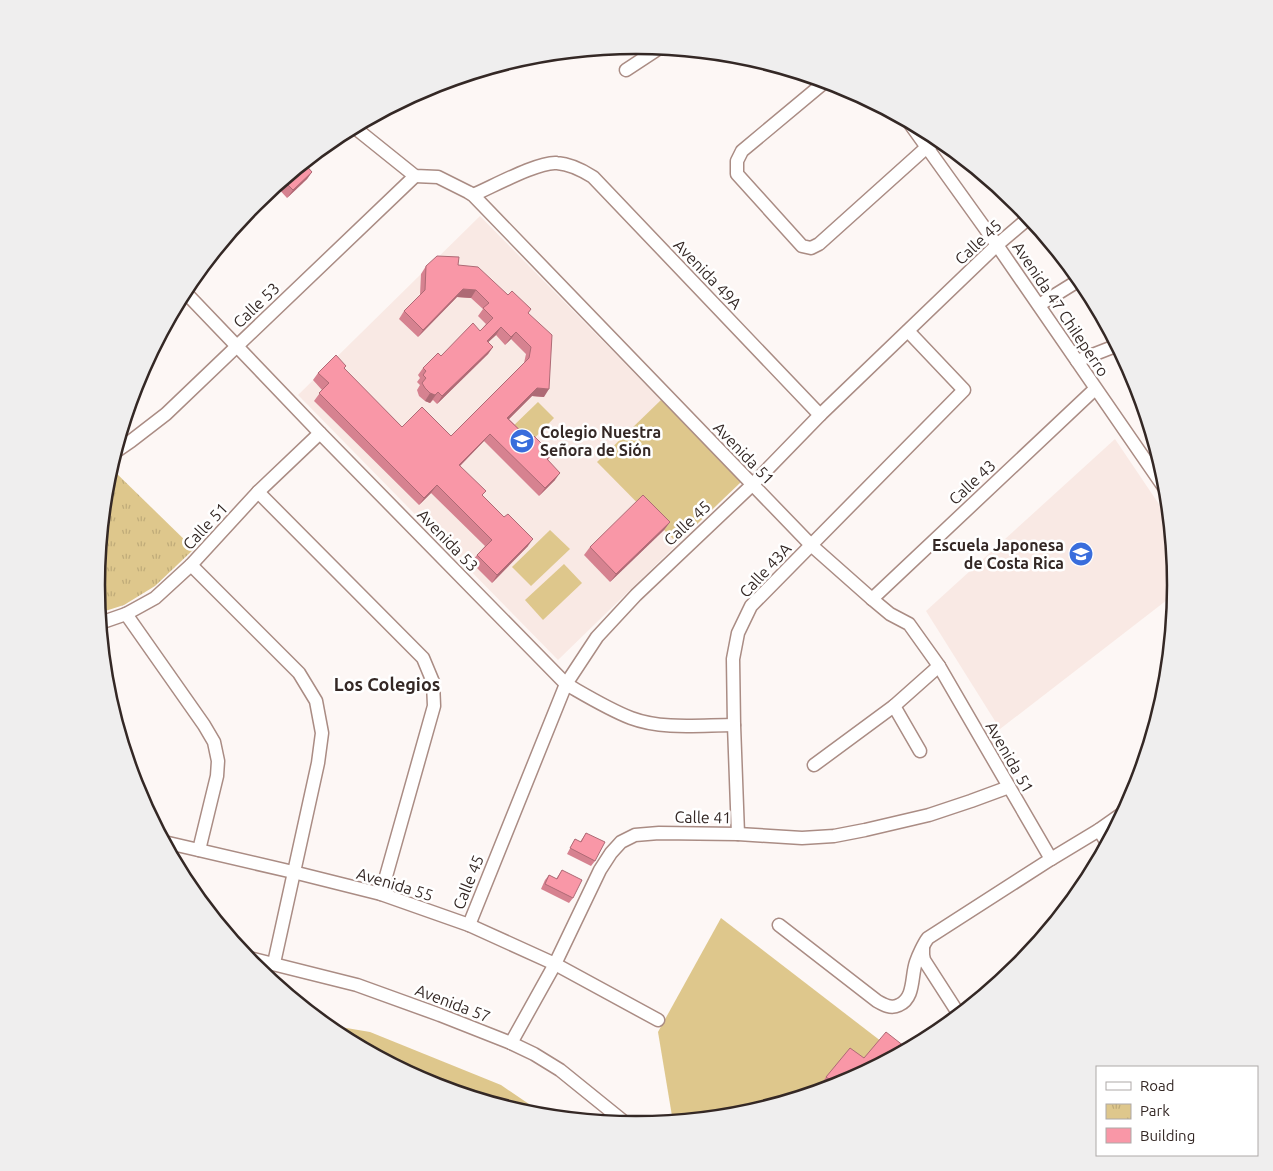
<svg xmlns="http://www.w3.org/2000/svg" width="1273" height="1171" viewBox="0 0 1273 1171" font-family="Ubuntu,sans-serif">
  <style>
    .built { fill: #f9e9e4 }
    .park { fill: url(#park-tufts) }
    .garden { fill: #dec78c }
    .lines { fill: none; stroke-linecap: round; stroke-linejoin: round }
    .street-casing { stroke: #aa8c84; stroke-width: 15 }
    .street { stroke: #fff; stroke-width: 12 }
    .wall { fill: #d68290 }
    .shaded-wall { fill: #ae6a75 }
    .building { fill: #f997a7; stroke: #ae6a75 }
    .labels { text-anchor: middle; stroke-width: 5; stroke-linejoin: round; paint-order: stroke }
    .street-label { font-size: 16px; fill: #342825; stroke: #fff }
    .poi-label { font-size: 16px; font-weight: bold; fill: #342825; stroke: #fff; text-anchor: start }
    .neighbourhood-label { font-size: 18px; font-weight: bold; fill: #342825; stroke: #fff }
    .rim { fill: none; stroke: #342825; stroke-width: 2.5 }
  </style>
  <defs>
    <pattern id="park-tufts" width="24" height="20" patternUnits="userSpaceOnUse" patternTransform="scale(1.25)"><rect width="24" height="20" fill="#dec78c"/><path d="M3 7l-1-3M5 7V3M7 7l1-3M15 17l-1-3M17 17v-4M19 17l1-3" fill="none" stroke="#bfab79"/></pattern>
  </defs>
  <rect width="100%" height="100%" fill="#fdf7f5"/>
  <!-- built -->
  <g class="built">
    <polygon points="480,216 741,482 558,660 298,395"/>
    <polygon points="1115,439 1171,522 1177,586 1176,593 1000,729 926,611"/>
  </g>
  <!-- park -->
  <polygon class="park" points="111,468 194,549 155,586 124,605 99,613 96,585 106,480"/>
  <!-- garden -->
  <g class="garden">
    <polygon points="661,400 741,482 677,543 597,462"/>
    <polygon points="538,402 554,418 525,448 508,431"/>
    <polygon points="550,530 570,549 531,586 512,567"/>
    <polygon points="564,564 582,583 543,620 525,600"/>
    <polygon points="721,918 899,1055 843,1085 742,1116 673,1122 658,1032"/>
    <polygon points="323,1024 370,1032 501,1085 548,1117 531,1116 429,1085 336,1035"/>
  </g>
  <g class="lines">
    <defs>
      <g id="street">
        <polyline points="626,70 661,47"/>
        <polyline points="826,81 742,151 737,161 737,174 802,246 811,248 819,244 927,147 940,139"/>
        <polyline points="908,121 997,245 1168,493"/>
        <polyline points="354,127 415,176 438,177 468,192 473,195 811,545 872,599 890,614 909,624 939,666 1051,859"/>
        <path d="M473,195c19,-8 66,-34 84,-32 14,1 25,7 36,14l227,238"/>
        <path d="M184,291l136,142 246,251c21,12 42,25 65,34 32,12 70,7 103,7"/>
        <polyline points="1039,305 1081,279"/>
        <polyline points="1077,361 1118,345"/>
        <polyline points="115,452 131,441 166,414 415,176"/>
        <polyline points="258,492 423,658 433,682 434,706 381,894"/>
        <polyline points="191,565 299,673 316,701 322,733 318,763 274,963"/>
        <polyline points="872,599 1095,389"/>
        <polyline points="126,614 204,725 214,742 218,761 217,776 199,850"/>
        <polyline points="100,623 126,614 155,598 191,565 258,492 320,433"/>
        <polyline points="894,706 920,751"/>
        <polyline points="814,765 894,706 939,666"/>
        <polyline points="1099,830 1108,845"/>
        <polyline points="738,834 734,725 733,659 738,633 751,606 964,390 908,331"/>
        <polyline points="164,842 293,872 381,894 469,925 555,964 658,1020"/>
        <polyline points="469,925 566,684 597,637 636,595 752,485 820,415 997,245 1030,217"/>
        <path d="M779,925l98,76c7,4 14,8 22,4 16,-7 12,-29 17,-43 2,-6 8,-19 12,-24l123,-79 48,-29 27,-19"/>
        <polyline points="923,948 923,955 924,960 960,1016"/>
        <polyline points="245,957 357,985 440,1015 511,1043 534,1054 560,1070 628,1125"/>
        <polyline points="511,1043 555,964 600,870 611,853 621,842 635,835 659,833 738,834 802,838 834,836 865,830 929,815 971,801 1009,787"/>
      </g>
    </defs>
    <!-- street casing -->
    <use href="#street" class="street-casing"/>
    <!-- street -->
    <use href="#street" class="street"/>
  </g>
  <!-- wall -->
  <g class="wall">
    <polygon points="304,163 312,172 307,179 287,198 276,186"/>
    <polygon points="458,265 531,309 528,313 544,397 532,396 509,419 530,440 552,454 548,460 555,480 539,496 484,441 460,466 483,496 528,546 492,583 471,562 477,555 485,546 431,493 419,505 314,401 322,390 313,380 318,373 344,369 402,427 451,436 524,363 526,354 511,339 505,345 496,335 488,342 493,347 488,354 437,404 433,400 430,403 425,401 419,396 417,390 420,385 417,382 420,378 418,375 423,368 480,331 486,324 478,316 483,309 471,298 457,297 418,337 399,319 404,311 420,295 421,274 426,266"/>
    <polygon points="670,522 664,530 610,582 584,555 590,547"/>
    <polygon points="586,833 595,861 591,866 567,854 575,839 580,842"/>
    <polygon points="562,870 573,898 569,903 541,889 545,880 549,875 556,879"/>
    <polygon points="826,1077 843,1085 825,1091 819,1087"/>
  </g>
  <!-- shaded-wall -->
  <g class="shaded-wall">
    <polygon points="312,172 307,179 287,198 293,190"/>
    <polygon points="463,289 476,290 471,298 457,297 418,337 423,330"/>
    <polygon points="501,327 496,335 482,348 487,341"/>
    <polygon points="516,332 511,339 505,345 511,337"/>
    <polygon points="493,347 488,354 437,404 442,396"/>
    <polygon points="537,388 549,389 544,397 532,396 502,426 507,418"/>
    <polygon points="438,392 430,403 425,401 430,393"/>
    <polygon points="490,434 484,441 454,472 459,465"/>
    <polygon points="560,473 555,480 539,496 545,488"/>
    <polygon points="437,485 431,493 419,505 424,498"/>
    <polygon points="670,522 664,530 610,582 616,574"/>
    <polygon points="533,539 528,546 492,583 497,575"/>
  </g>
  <!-- building -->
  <g class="building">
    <polygon points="304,163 312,172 293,190 283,180"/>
    <polygon points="437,256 459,257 458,265 478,267 508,295 512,291 531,309 528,313 552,335 549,389 537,388 507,418 530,440 534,436 552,454 547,459 560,473 545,488 490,434 459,465 486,491 482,495 504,517 508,514 533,539 497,575 477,555 492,540 437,485 424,498 319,393 329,383 318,373 336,355 346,366 344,368 402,427 422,407 451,436 529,358 531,347 516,332 511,337 501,327 487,341 493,347 442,396 438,392 435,395 430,393 425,388 422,383 426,378 423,375 426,371 423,368 438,353 441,356 473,323 480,331 493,318 483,308 489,303 476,290 463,289 423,330 404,311 425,290 426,266"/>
    <polygon points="643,495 670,522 616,574 590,547"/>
    <polygon points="586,833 605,842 595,861 570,848 575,839 581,842"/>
    <polygon points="562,870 582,880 573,898 545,884 549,875 557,879"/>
    <polygon points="886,1032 909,1050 843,1085 839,1086 826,1077 850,1048 864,1058"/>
  </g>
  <!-- icons -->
  <defs>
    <symbol id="school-disc" viewBox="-11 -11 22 22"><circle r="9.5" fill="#396ddc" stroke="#fff"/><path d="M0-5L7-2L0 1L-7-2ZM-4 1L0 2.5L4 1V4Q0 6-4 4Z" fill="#fff"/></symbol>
  </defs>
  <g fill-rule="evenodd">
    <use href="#school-disc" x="508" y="427" width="28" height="28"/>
    <use href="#school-disc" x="1067" y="540" width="28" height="28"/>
  </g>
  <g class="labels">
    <!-- street labels -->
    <g class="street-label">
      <text transform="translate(978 242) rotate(-43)" y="6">Calle 45</text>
      <text transform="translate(708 274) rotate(46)" y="6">Avenida 49A</text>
      <text transform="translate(256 305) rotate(-44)" y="6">Calle 53</text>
      <text transform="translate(1061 309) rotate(56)" y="6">Avenida 47 Chileperro</text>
      <text transform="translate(744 453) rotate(46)" y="6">Avenida 51</text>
      <text transform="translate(972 482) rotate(-43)" y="6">Calle 43</text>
      <text transform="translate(687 523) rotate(-43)" y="6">Calle 45</text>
      <text transform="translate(205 526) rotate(-47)" y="6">Calle 51</text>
      <text transform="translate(448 540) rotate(46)" y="6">Avenida 53</text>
      <text transform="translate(765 570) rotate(-47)" y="6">Calle 43A</text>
      <text transform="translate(1010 757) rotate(60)" y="6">Avenida 51</text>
      <text transform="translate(703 817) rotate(1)" y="6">Calle 41</text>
      <text transform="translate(468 882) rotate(-68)" y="6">Calle 45</text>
      <text transform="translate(395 884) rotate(17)" y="6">Avenida 55</text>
      <text transform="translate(453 1003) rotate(21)" y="6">Avenida 57</text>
    </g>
    <!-- poi labels -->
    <g class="poi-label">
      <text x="540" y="438">Colegio Nuestra<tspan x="540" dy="18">Señora de Sión</tspan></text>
      <text x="1064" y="551" text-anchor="end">Escuela Japonesa<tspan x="1064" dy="18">de Costa Rica</tspan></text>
    </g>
    <!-- neighbourhood labels -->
    <g class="neighbourhood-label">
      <text x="387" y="691">Los Colegios</text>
    </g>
  </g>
  <!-- crop -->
  <path d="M0 0H1273V1171H0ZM105 585a531 531 0 1 1 1062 0a531 531 0 1 1-1062 0Z" fill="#efeeee" fill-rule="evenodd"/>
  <path class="rim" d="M105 585a531 531 0 1 1 1062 0a531 531 0 1 1-1062 0Z"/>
  <!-- legend -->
  <rect x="1096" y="1066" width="162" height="90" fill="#ffffff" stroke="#aea9a8"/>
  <rect x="1106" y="1082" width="25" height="8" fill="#ffffff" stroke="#aea9a8"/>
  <text x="1140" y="1091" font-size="15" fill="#342825">Road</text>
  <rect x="1106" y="1104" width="25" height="15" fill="url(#park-tufts)" stroke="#aea9a8"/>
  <text x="1140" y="1116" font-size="15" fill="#342825">Park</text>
  <rect x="1106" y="1128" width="25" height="15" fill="#f997a7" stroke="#aea9a8"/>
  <text x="1140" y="1141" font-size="15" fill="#342825">Building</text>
</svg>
